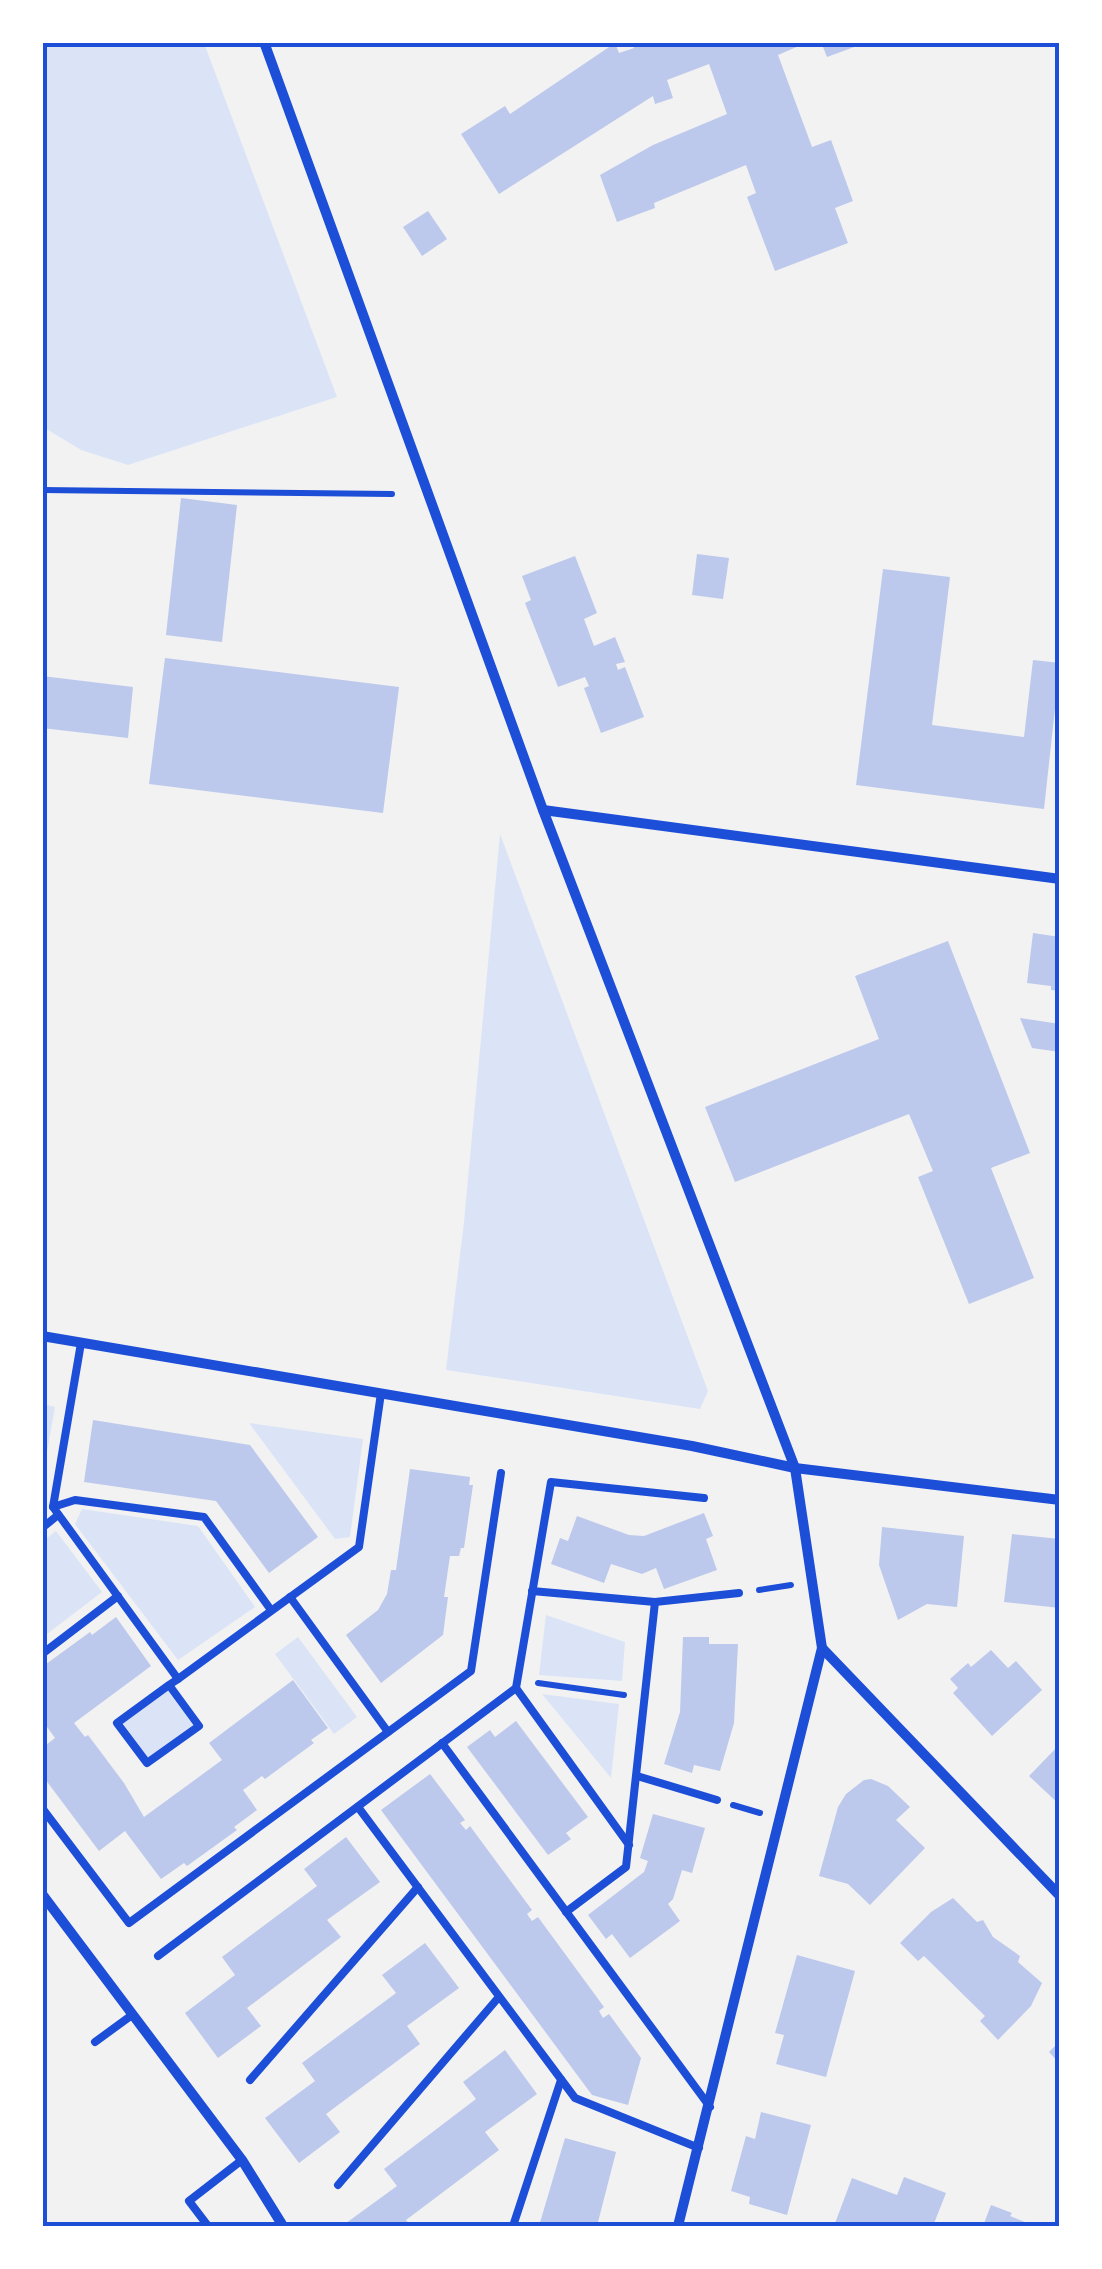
<svg xmlns="http://www.w3.org/2000/svg" width="1102" height="2269" viewBox="0 0 1102 2269" font-family="'Source Sans 3',sans-serif">
  <style>
    .green { fill: #dbe4f7 }
    .building { fill: #bdc9ec }
    .lines { fill: none; stroke-linecap: round; stroke-linejoin: round }
    .path { stroke: #1d4ed8; stroke-width: 6 }
    .service { stroke: #1d4ed8; stroke-width: 8 }
    .minor { stroke: #1d4ed8; stroke-width: 10 }
    .neatline { fill: none; stroke: #1d4ed8; stroke-width: 4 }
  </style>
  <rect width="100%" height="100%" fill="#f2f2f2"/>
  <!-- green -->
  <g class="green">
    <polygon points="42,43 204,43 337,397 128,465 81,450 43,427"/>
    <polygon points="500,834 708,1391 700,1409 446,1370 464,1222"/>
    <polygon points="43,1404 55,1407 43,1474 42,1404"/>
    <polygon points="249,1423 363,1439 350,1537 335,1539"/>
    <polygon points="82,1509 198,1526 255,1607 178,1660 75,1524"/>
    <polygon points="56,1531 102,1592 43,1637 43,1541"/>
    <polygon points="546,1615 625,1642 622,1681 539,1675"/>
    <polygon points="298,1637 357,1717 334,1734 275,1654"/>
    <polygon points="168,1691 193,1725 147,1758 123,1723"/>
    <polygon points="542,1694 619,1704 611,1778"/>
  </g>
  <!-- building -->
  <g class="building">
    <polygon points="632,42 808,42 778,55 812,147 831,140 853,201 835,208 848,243 775,271 747,197 756,193 746,165 654,203 655,208 617,222 600,175 653,145 727,114 709,64 667,80 673,98 655,104 653,96 499,194 461,134 505,106 510,114 615,43 619,53 634,48"/>
    <polygon points="821,42 865,42 865,43 827,57"/>
    <polygon points="428,211 447,239 422,256 403,227"/>
    <polygon points="181,498 237,505 222,642 166,635"/>
    <polygon points="697,554 729,558 723,599 692,595"/>
    <polygon points="575,556 597,613 584,619 594,646 615,637 625,662 616,664 618,670 625,667 644,717 601,733 584,688 589,686 585,677 558,687 525,603 531,600 522,576"/>
    <polygon points="883,569 950,577 932,725 1024,737 1033,660 1060,663 1044,809 856,785"/>
    <polygon points="165,658 399,687 383,813 149,784"/>
    <polygon points="42,676 133,687 128,738 42,728"/>
    <polygon points="1033,933 1060,937 1060,991 1051,990 1051,986 1027,983"/>
    <polygon points="948,941 1030,1153 991,1168 1034,1278 969,1304 918,1177 933,1171 909,1114 735,1182 705,1107 879,1039 855,976"/>
    <polygon points="1020,1018 1060,1024 1060,1052 1032,1048"/>
    <polygon points="93,1420 250,1445 318,1537 269,1573 216,1501 84,1482"/>
    <polygon points="410,1469 470,1477 469,1485 473,1485 464,1548 461,1548 459,1556 450,1556 444,1597 448,1597 443,1635 381,1683 346,1635 378,1610 387,1594 391,1570 396,1570"/>
    <polygon points="704,1513 713,1536 706,1539 717,1570 664,1589 656,1568 642,1574 611,1564 604,1583 551,1564 560,1538 568,1541 577,1516 629,1535 644,1536"/>
    <polygon points="882,1527 964,1536 957,1607 927,1604 898,1620 879,1565"/>
    <polygon points="1012,1534 1060,1539 1060,1608 1004,1602"/>
    <polygon points="116,1617 151,1666 74,1723 85,1737 88,1735 124,1783 144,1817 222,1760 209,1743 293,1680 328,1728 311,1740 314,1743 265,1779 262,1776 243,1790 257,1810 234,1827 237,1830 187,1866 184,1863 161,1879 125,1831 99,1851 42,1775 42,1748 55,1738 42,1720 42,1667 90,1632 92,1635"/>
    <polygon points="683,1637 709,1637 709,1644 738,1644 734,1723 720,1771 694,1765 692,1773 664,1764 680,1712"/>
    <polygon points="991,1650 1008,1668 1016,1661 1042,1690 992,1736 953,1693 958,1688 950,1679 968,1663 971,1667"/>
    <polygon points="516,1721 588,1817 566,1833 571,1839 548,1855 467,1747 490,1730 495,1737"/>
    <polygon points="1060,1744 1060,1805 1029,1776"/>
    <polygon points="430,1774 465,1820 460,1823 466,1830 470,1826 532,1910 527,1914 532,1921 538,1917 604,2007 599,2011 603,2018 609,2014 641,2058 628,2105 592,2095 381,1810"/>
    <polygon points="871,1779 888,1786 910,1807 896,1820 925,1848 870,1905 848,1884 819,1876 838,1807 846,1794 864,1780"/>
    <polygon points="653,1814 705,1828 692,1873 682,1870 673,1899 668,1904 680,1921 630,1958 612,1934 606,1939 588,1915 644,1872 648,1861 640,1858"/>
    <polygon points="346,1837 380,1882 327,1920 341,1937 247,2008 261,2026 218,2058 185,2013 235,1975 222,1957 317,1886 304,1869"/>
    <polygon points="953,1898 977,1922 983,1920 993,1937 1020,1956 1018,1962 1042,1983 1031,2006 998,2040 980,2021 985,2016 924,1956 918,1961 900,1943 931,1912"/>
    <polygon points="425,1943 459,1988 407,2026 420,2044 326,2114 340,2132 299,2163 265,2118 315,2081 302,2063 396,1993 382,1975"/>
    <polygon points="797,1955 855,1971 826,2077 776,2064 784,2035 775,2033"/>
    <polygon points="1060,2041 1060,2064 1049,2052"/>
    <polygon points="505,2050 537,2094 485,2132 499,2150 406,2220 411,2226 342,2226 397,2186 384,2169 476,2099 463,2082"/>
    <polygon points="761,2112 811,2125 787,2215 749,2204 750,2197 731,2191 746,2136 755,2139"/>
    <polygon points="565,2138 616,2152 597,2226 539,2226"/>
    <polygon points="904,2177 946,2193 933,2226 834,2226 852,2178 897,2195"/>
    <polygon points="991,2205 1012,2213 1010,2216 1035,2226 983,2226"/>
  </g>
  <g class="lines">
    <!-- path -->
    <g class="path">
      <polyline points="42,490 392,494"/>
      <polyline points="759,1590 791,1585"/>
      <polyline points="538,1683 624,1695"/>
      <polyline points="733,1805 760,1813"/>
    </g>
    <!-- service -->
    <g class="service">
      <polyline points="81,1343 53,1507 178,1679"/>
      <polyline points="53,1507 75,1500 204,1517 271,1610"/>
      <polyline points="42,1528 58,1515"/>
      <polyline points="532,1591 655,1602 739,1593"/>
      <polyline points="290,1597 388,1732"/>
      <polyline points="42,1654 118,1596"/>
      <polyline points="169,1685 199,1726 147,1763 117,1723 169,1685 178,1679 359,1547 381,1393"/>
      <polyline points="516,1688 629,1845"/>
      <polyline points="442,1743 710,2107"/>
      <polyline points="637,1776 717,1800"/>
      <polyline points="358,1807 575,2098 699,2148"/>
      <polyline points="42,1808 129,1923 471,1671 501,1473"/>
      <polyline points="566,1912 626,1867 655,1602"/>
      <polyline points="158,1956 516,1688 551,1482 704,1498"/>
      <polyline points="95,2042 132,2015"/>
      <polyline points="250,2080 418,1887"/>
      <polyline points="338,2185 498,1998"/>
      <polyline points="208,2226 189,2201 242,2160"/>
      <polyline points="513,2226 561,2080"/>
    </g>
    <!-- minor -->
    <g class="minor">
      <polyline points="264,42 543,810 795,1468 822,1648 678,2226"/>
      <polyline points="543,810 1060,879"/>
      <polyline points="42,1336 692,1446 795,1468 1060,1500"/>
      <polyline points="822,1648 1060,1896"/>
      <polyline points="42,1894 242,2160 283,2226"/>
    </g>
  </g>
  <!-- border -->
  <rect width="1102" height="2269" fill="none" stroke="#ffffff" stroke-width="90"/>
  <rect x="45" y="45" width="1012" height="2179" class="neatline"/>
</svg>
